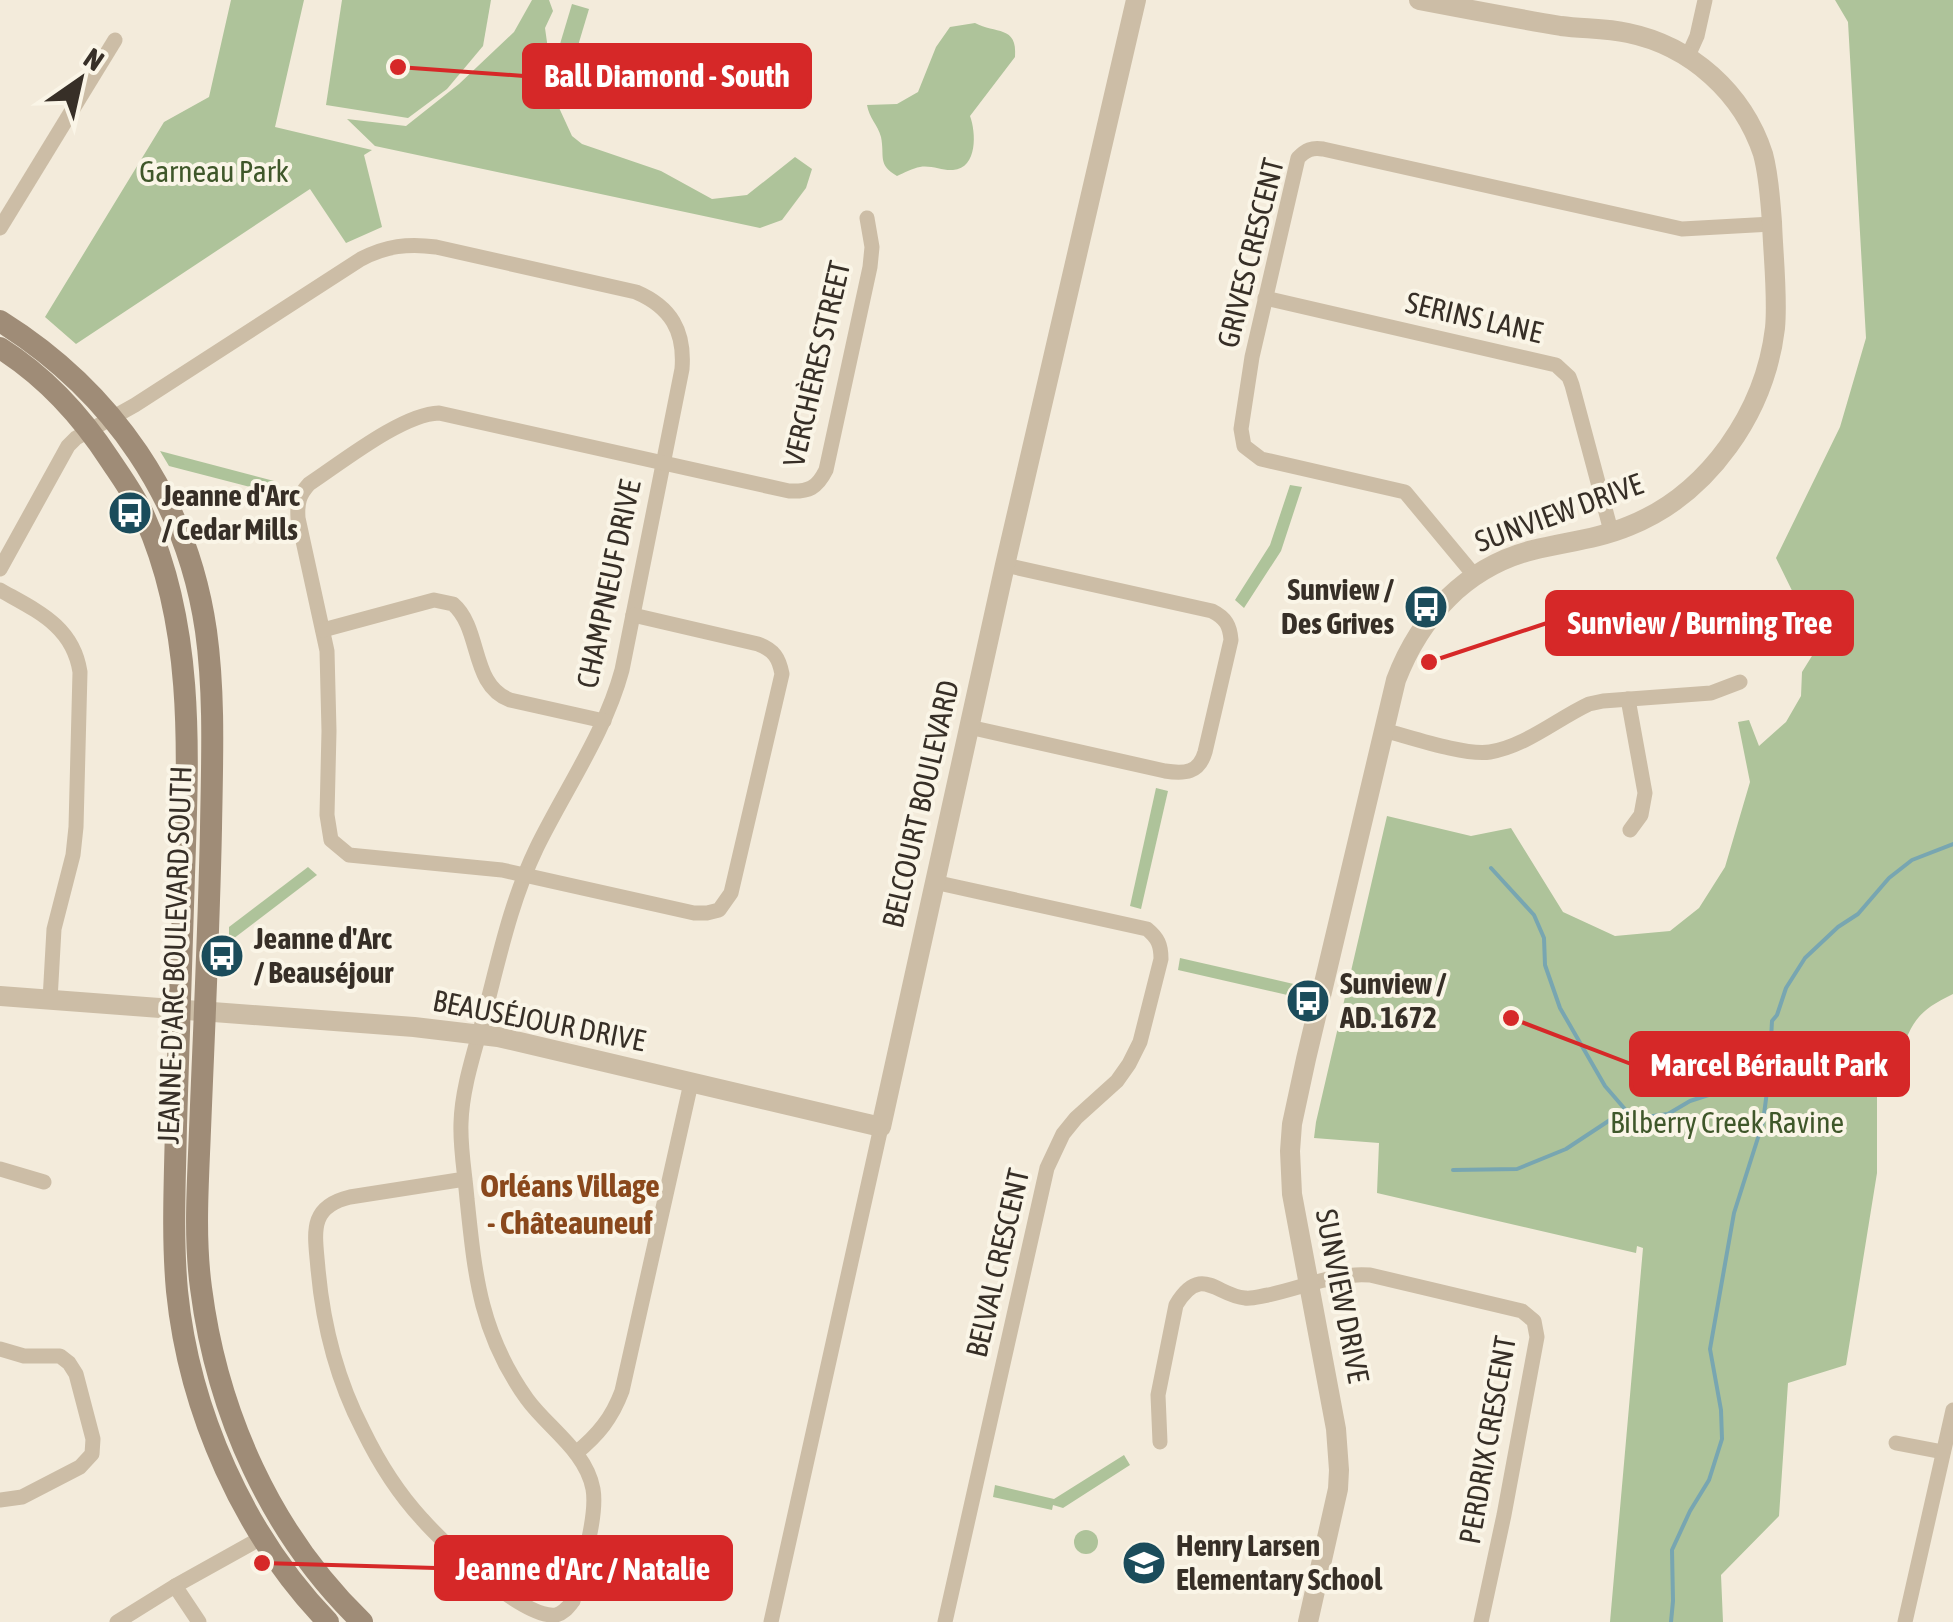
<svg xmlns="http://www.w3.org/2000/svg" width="1953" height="1622" viewBox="0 0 1953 1622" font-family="'Asap Condensed',sans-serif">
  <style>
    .green { fill: #aec39a }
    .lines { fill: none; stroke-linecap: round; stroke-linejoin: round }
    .stream { stroke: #78a6b1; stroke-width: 4 }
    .minor { stroke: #ccbda6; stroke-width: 15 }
    .tertiary { stroke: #ccbda6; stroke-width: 20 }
    .secondary { stroke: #9f8c77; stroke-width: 22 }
    .labels { text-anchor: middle; stroke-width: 8; stroke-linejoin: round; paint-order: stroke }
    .park-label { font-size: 30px; fill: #3f572a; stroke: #faf5e7 }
    .street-label { font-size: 30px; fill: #372f27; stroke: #faf5e7 }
    .poi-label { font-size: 30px; font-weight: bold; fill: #372f27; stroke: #faf5e7; text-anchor: start }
    .neighbourhood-label { font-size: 32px; font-weight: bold; fill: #8a481c; stroke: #faf5e7 }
    .leader { fill: none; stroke: #d62828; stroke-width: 4 }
    .callout-dot { fill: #d62828; stroke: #faf5e7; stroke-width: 4 }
    .callout { fill: #d62828; stroke: #d62828; stroke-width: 4 }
    .callout-label { font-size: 32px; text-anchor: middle; font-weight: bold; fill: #fff }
  </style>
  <rect width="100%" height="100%" fill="#f3ebdb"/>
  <!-- green -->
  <g class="green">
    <polygon points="231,0 304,0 275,127 372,150 364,155 382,227 346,243 310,189 76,344 45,317 164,122 209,97"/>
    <polygon points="342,0 491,0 483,46 447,89 408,118 326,105"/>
    <polygon points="532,0 549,0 553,11 545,28 555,99 572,136 582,144 661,171 712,199 747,195 795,157 812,169 806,188 782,220 760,228 375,146 347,119 406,126 459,84 514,32"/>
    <path d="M1835,0h118v994c-39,19 -40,28 -56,67h-12l-8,27v85l-31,192 -58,18 -9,133 -58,59 2,47h-113l33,-374 -6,-2 -1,7 -259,-60 2,-50 -65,-5 2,-16 71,-306 84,20 40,-8 52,84 52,24 55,-5 29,-23 26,-41 25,-85 -12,-60 11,-2 10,26 27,-24 15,-26 1,-24 18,-29 -3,-13 -16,-21 -25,-51 64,-131 26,-89 -18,-316z"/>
    <polygon points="572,4 589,9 574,59 557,54"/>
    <path d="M975,23c20,11 43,2 40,34l-45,59c6,16 8,52 -17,54 -10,1 -22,-5 -33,-3 -7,1 -16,6 -23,9 -20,-12 -12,-19 -16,-39 -3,-12 -12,-19 -14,-32l30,-1 21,-12 18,-45 14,-20z"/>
    <polygon points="160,451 274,481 269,492 169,466"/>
    <polygon points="1290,485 1302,487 1281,551 1244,608 1235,600 1270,545"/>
    <polygon points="1156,788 1168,791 1141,909 1130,906"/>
    <polygon points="308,867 317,875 229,942 229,927"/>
    <polygon points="1180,958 1298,985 1296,997 1178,970"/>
    <polygon points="1124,1455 1130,1465 1063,1508 1053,1505 1052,1510 993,1497 995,1485 1054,1499"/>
    <circle cx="1086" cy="1542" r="12"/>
  </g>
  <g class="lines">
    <!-- stream -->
    <g class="stream">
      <polyline points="1491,868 1534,915 1544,938 1545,965 1560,1008 1605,1086 1630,1115 1638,1118 1668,1114 1690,1101 1767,1076"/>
      <polyline points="1453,1170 1517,1169 1566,1149 1613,1118 1630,1115"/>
      <polyline points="1671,1622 1673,1601 1672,1550 1690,1511 1709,1480 1722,1439 1721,1410 1710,1349 1734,1213 1763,1122 1769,1076 1772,1021 1777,1015 1786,988 1805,958 1838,927 1858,914 1889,878 1912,860 1953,844"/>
    </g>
    <!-- minor -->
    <g class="minor">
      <polyline points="1688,56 1697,36 1705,0"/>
      <polyline points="0,228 115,40"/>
      <polyline points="1265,298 1556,365 1569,377 1572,385 1611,531"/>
      <path d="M0,569l68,-123 8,-8 59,-33 226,-146c25,-13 47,-16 75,-12l200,45c35,15 49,39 46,77l-60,301c-17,63 -56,118 -85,177 -26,54 -37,107 -52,165 -9,36 -23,74 -24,111 -1,25 4,51 6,76 8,77 13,134 60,200 21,29 59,52 66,90 5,29 -13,82 -20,112 -5,6 -9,12 -17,14 -33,4 -112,-71 -134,-96 -24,-26 -44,-58 -59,-89 -26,-50 -40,-106 -45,-161 -3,-36 -10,-62 32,-72l115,-18"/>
      <path d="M1474,575l-69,-83 -144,-33 -17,-13 -3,-17 11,-72 46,-199c8,-8 14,-11 25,-9l359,80 90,-5"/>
      <path d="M0,590c37,21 73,36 80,82l-4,155 -3,28 -19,74 -4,71"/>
      <path d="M633,615l125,29c16,6 21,14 24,30l-51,219 -12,17 -12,3h-13l-192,-43 -153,-15 -18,-15 -4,-25 2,-84 -2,-80 -29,-133c-1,-15 1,-23 11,-34 32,-21 93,-70 130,-71l350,78c20,1 28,-3 37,-21l44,-203 2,-20 -5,-29"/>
      <path d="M323,630l111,-30 19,4c29,25 17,81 57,96l94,21"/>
      <polyline points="1628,699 1645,793 1641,815 1630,830"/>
      <path d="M969,727l196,44c20,3 34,2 40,-19l26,-112c-1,-14 -5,-22 -19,-29l-207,-46"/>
      <path d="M1383,730c27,7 82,26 107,22 36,-6 67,-33 99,-48l14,-3 108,-8 29,-11"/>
      <path d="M934,882l213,47c11,9 14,16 14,30l-21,83 -11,22 -12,17 -41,37 -13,16 -16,34 -102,454"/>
      <polyline points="0,1169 44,1182"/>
      <polyline points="0,1349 24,1356 60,1356 69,1363 76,1374 93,1439 92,1454 80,1467 22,1497 0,1500"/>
      <path d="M1160,1442l-2,-47 18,-90c25,-42 41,-9 69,-7 7,1 16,-2 23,-3 34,-7 68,-23 102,-20l152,36 12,10 3,16 -33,178 -23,107"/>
      <polyline points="1896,1443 1943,1452"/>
      <path d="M576,1453c22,-18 36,-35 46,-62l69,-308"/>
      <polyline points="175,1586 263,1537"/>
      <polyline points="117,1622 175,1586 199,1622"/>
      <polyline points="771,1622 881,1127"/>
      <polyline points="1905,1622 1953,1410"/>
    </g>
    <!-- tertiary -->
    <g class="tertiary">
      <polyline points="0,996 414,1027 498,1037 881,1127 1005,565 1136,0"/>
      <path d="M1308,1622l30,-133 1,-19 -3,-41 -44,-235 -2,-43 2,-27 14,-65 90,-379c24,-63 70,-113 137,-130 32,-8 65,-11 96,-24 80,-32 136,-114 146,-198 3,-31 -2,-74 -3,-106 -2,-23 -3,-46 -9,-68 -20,-61 -72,-108 -135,-121 -22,-5 -45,-4 -67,-7 -48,-8 -95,-17 -142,-26"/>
    </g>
    <!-- secondary -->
    <g class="secondary">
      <path d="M0,321c112,70 187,178 206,310 9,65 6,132 5,197 -2,100 -7,201 -11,302 -2,52 -6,106 1,158 16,125 70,246 161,334"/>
      <path d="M0,348c46,29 80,66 110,112 12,18 26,37 35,58 50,111 43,238 39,357 -3,83 -6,166 -8,250 -1,55 -4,111 1,166 12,120 67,244 151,331"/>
    </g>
  </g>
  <!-- icons -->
  <defs>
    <symbol id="bus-disc" viewBox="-11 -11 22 22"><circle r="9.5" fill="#1b4c5b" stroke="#faf5e7"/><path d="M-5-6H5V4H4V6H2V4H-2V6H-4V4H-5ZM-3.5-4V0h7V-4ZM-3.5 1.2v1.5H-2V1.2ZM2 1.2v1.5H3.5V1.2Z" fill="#fff"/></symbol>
    <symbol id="school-disc" viewBox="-11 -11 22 22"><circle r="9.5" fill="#1b4c5b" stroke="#faf5e7"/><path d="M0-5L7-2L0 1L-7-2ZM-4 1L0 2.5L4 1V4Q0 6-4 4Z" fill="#fff"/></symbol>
  </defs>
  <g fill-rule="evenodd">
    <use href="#bus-disc" x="105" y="488" width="50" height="50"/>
    <use href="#bus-disc" x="1401" y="582" width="50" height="50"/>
    <use href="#bus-disc" x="197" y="931" width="50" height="50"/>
    <use href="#bus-disc" x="1283" y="976" width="50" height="50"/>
    <use href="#school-disc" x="1119" y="1538" width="50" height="50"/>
  </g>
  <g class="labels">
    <!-- park labels -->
    <g class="park-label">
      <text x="214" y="182">Garneau Park</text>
      <text x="1727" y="1133">Bilberry Creek Ravine</text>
    </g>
    <!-- street labels -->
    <g class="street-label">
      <text transform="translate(1251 253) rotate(-76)" y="10">GRIVES CRESCENT</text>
      <text transform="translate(1474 318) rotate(13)" y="10">SERINS LANE</text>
      <text transform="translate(817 364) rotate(-77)" y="10">VERCHÈRES STREET</text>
      <text transform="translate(1559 513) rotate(-20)" y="10">SUNVIEW DRIVE</text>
      <text transform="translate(609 584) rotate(-78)" y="10">CHAMPNEUF DRIVE</text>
      <text transform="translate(921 804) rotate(-77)" y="10">BELCOURT BOULEVARD</text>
      <text transform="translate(175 955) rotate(-88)" y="10">JEANNE-D'ARC BOULEVARD SOUTH</text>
      <text transform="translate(539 1021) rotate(11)" y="10">BEAUSÉJOUR DRIVE</text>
      <text transform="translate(998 1263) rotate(-77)" y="10">BELVAL CRESCENT</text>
      <text transform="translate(1342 1296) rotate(79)" y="10">SUNVIEW DRIVE</text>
      <text transform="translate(1488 1440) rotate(-80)" y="10">PERDRIX CRESCENT</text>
    </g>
    <!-- poi labels -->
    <g class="poi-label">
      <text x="162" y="506">Jeanne d'Arc<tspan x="162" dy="34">/ Cedar Mills</tspan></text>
      <text x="1394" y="600" text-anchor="end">Sunview /<tspan x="1394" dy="34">Des Grives</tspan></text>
      <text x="254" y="949">Jeanne d'Arc<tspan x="254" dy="34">/ Beauséjour</tspan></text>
      <text x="1340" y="994">Sunview /<tspan x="1340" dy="34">AD. 1672</tspan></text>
      <text x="1176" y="1556">Henry Larsen<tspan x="1176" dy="34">Elementary School</tspan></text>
    </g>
    <!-- neighbourhood labels -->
    <g class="neighbourhood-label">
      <text x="570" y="1197">Orléans Village<tspan x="570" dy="37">- Châteauneuf</tspan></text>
    </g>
  </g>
  <!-- callouts -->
  <path class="leader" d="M398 67L524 76M1429 662L1547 623M1511 1018L1631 1064M262 1563L436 1568"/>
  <g class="callout-dot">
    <circle cx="398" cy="67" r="10"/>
    <circle cx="1429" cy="662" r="10"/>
    <circle cx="1511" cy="1018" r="10"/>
    <circle cx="262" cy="1563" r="10"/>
  </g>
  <g class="callout">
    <rect x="524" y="45" width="286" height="62" rx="10"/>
    <rect x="1547" y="592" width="305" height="62" rx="10"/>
    <rect x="1631" y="1033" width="277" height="62" rx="10"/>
    <rect x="436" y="1537" width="295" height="62" rx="10"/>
  </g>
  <g class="callout-label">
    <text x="667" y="87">Ball Diamond - South</text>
    <text x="1700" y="634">Sunview / Burning Tree</text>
    <text x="1769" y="1076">Marcel Bériault Park</text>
    <text x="583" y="1580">Jeanne d'Arc / Natalie</text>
  </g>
  <!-- north arrow -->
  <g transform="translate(80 80) rotate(34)" stroke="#faf5e7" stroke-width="8" paint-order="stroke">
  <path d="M0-8L18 38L0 25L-18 38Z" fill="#372f27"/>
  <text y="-15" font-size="28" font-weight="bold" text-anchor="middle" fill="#372f27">N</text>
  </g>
</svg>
